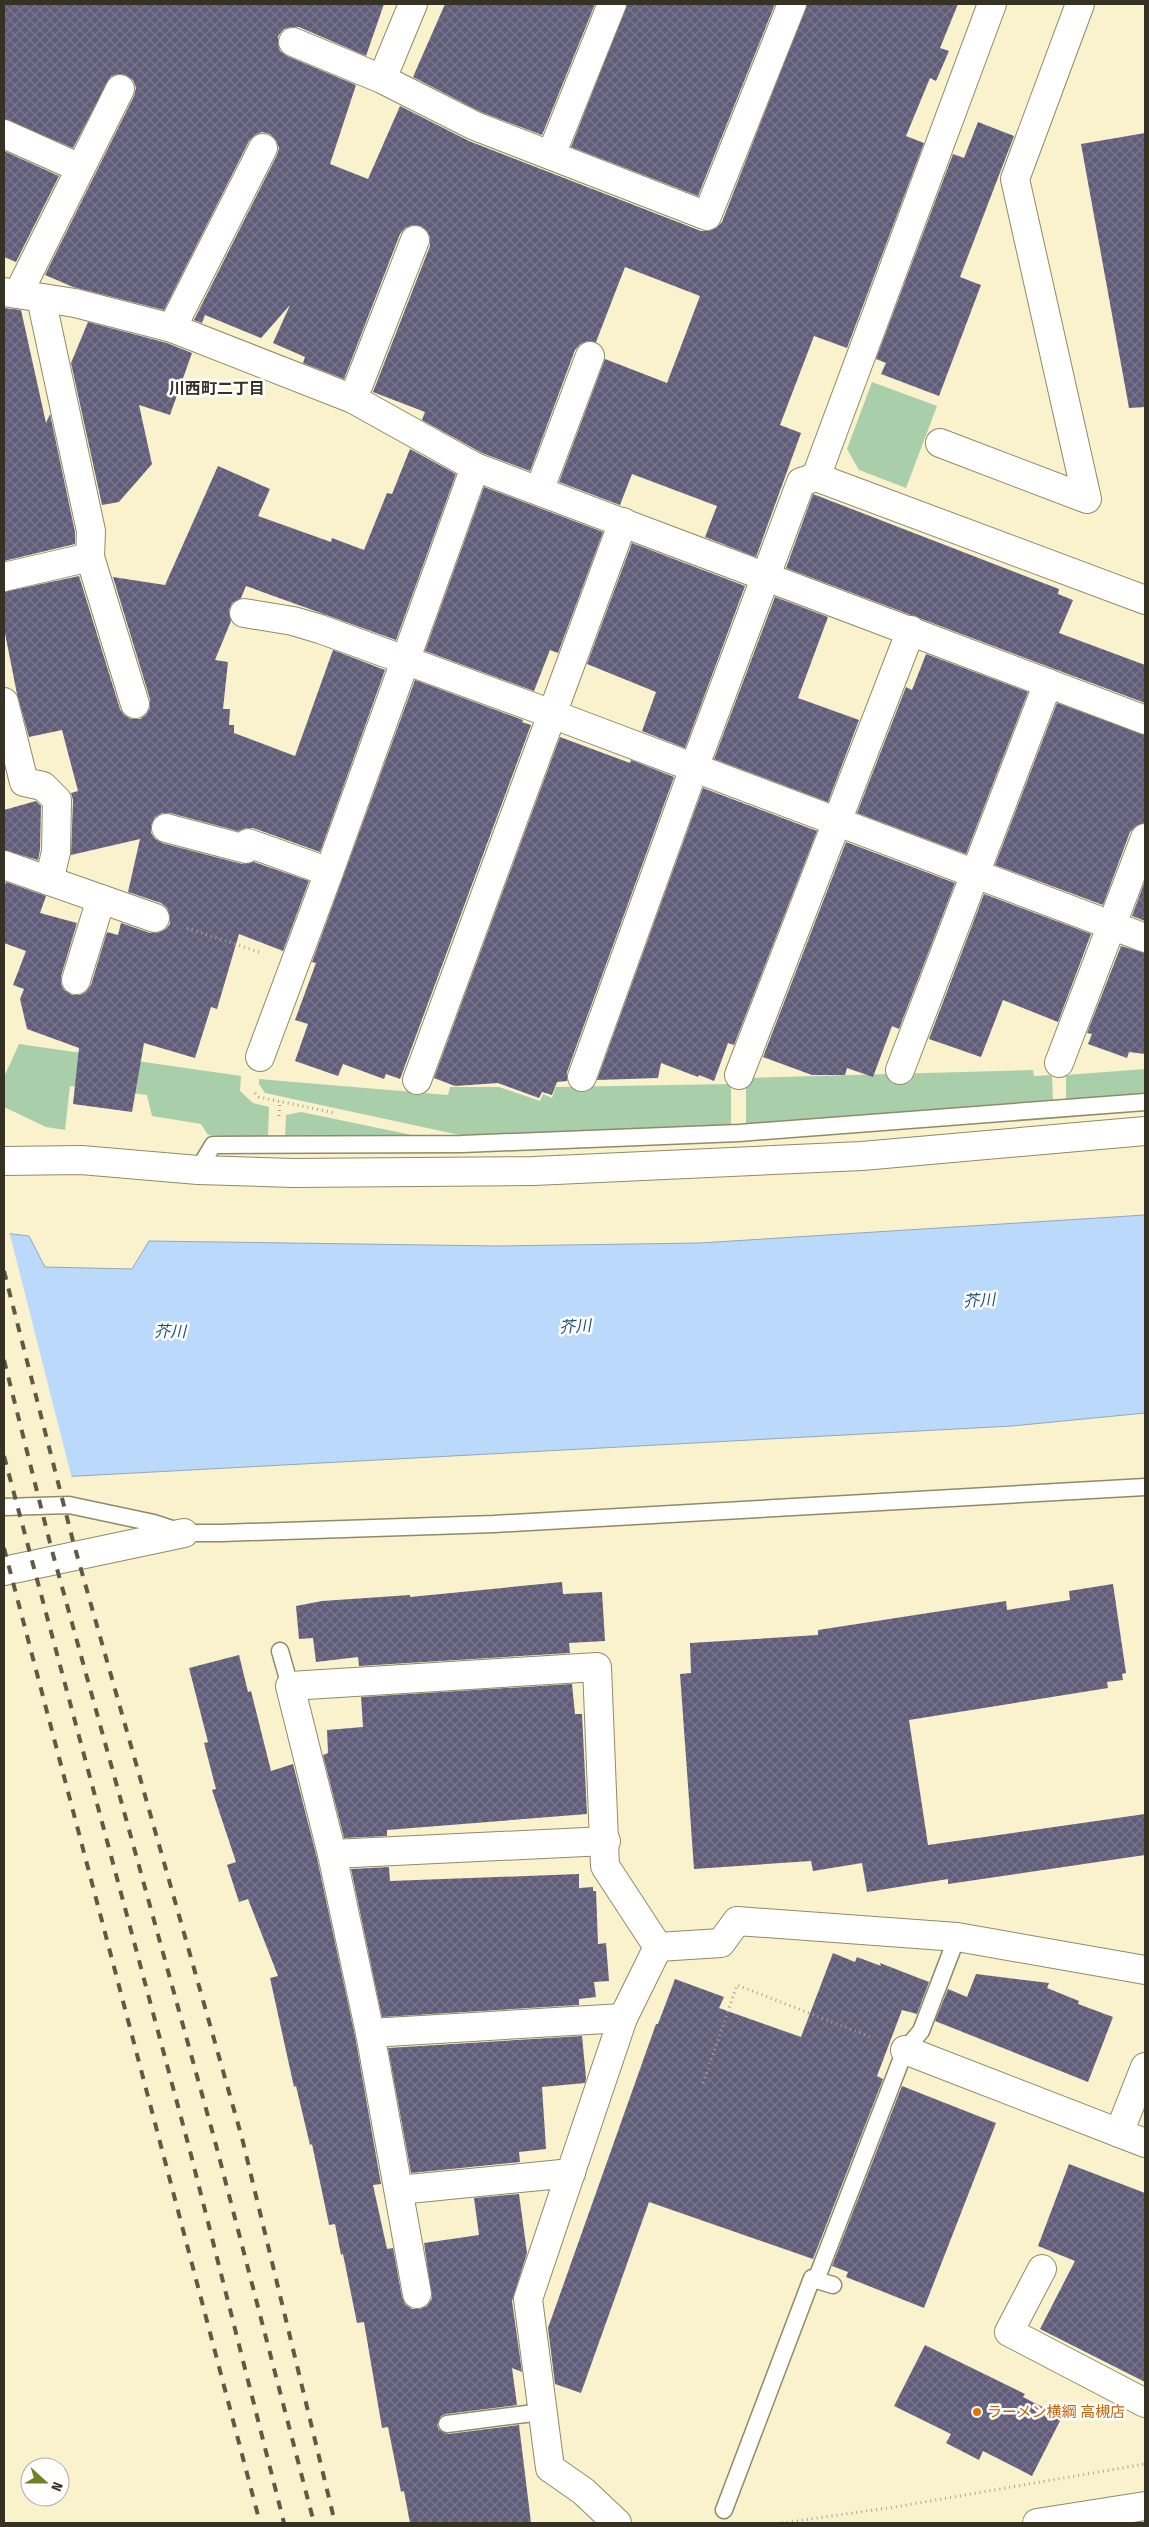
<svg xmlns="http://www.w3.org/2000/svg" width="1149" height="2527" viewBox="0 0 1149 2527" font-family="'Fira Sans Condensed','Noto Sans JP',sans-serif">
  <style>
    .green { fill: #a8cfaa }
    .water { fill: #bbdafb; stroke: #93a8ba }
    .pier { fill: #f9f2cd }
    .building { fill: url(#building-cross-hatch) }
    .lines { fill: none; stroke-linecap: round; stroke-linejoin: round }
    .lane-casing { stroke: #908a68; stroke-width: 19 }
    .street-casing { stroke: #908a68; stroke-width: 30 }
    .highway-casing { stroke: #908a68; stroke-width: 30 }
    .path { stroke: #aaa589; stroke-width: 3; stroke-dasharray: 1 4; stroke-linecap: butt }
    .lane { stroke: #fff; stroke-width: 16 }
    .street { stroke: #fff; stroke-width: 28 }
    .highway { stroke: #fff; stroke-width: 28 }
    .rail { stroke: #5e5a47; stroke-width: 4; stroke-dasharray: 9 9; stroke-linecap: butt }
    .food-dot { fill: #e8710a; stroke: #fff; stroke-width: 2 }
    .labels { text-anchor: middle; stroke-width: 5; stroke-linejoin: round; paint-order: stroke }
    .food-label { font-size: 15px; fill: #c56008; stroke: #fff; text-anchor: start }
    .neighbourhood-label { font-size: 16px; font-weight: bold; fill: #353224; stroke: #fff }
    .water-label { font-size: 16px; font-style: italic; fill: #185081; stroke: #fff }
  </style>
  <defs>
    <pattern id="building-cross-hatch" width="8" height="8" patternUnits="userSpaceOnUse" patternTransform="scale(1.25)"><rect width="8" height="8" fill="#605c7a"/><path d="M0 0l8 8M0 8l8-8" fill="none" stroke="#78768b"/></pattern>
  </defs>
  <rect width="100%" height="100%" fill="#f9f2cd"/>
  <!-- green -->
  <g class="green">
    <polygon points="872,382 937,406 906,488 859,470 847,449"/>
    <polygon points="19,1044 241,1076 240,1091 253,1103 269,1107 268,1138 208,1135 201,1124 152,1116 147,1095 70,1086 65,1130 46,1127 4,1107 4,1077"/>
    <polygon points="1145,1069 1145,1096 1066,1102 1066,1075"/>
    <polygon points="1033,1070 1034,1076 1052,1075 1053,1103 746,1126 746,1078"/>
    <polygon points="259,1079 448,1095 450,1087 499,1087 540,1101 543,1094 552,1098 556,1087 731,1084 731,1126 469,1137 265,1093 259,1084"/>
    <polygon points="301,1112 417,1136 419,1138 285,1138 286,1115"/>
  </g>
  <!-- water -->
  <polygon class="water" points="1145,1215 1145,1413 1012,1426 41,1478 4,1233 29,1236 45,1267 132,1269 149,1241 498,1246 700,1243"/>
  <!-- pier -->
  <polygon class="pier" points="4,1231 9,1231 72,1479 40,1481 4,1468"/>
  <!-- building -->
  <g class="building">
    <polygon points="4,4 384,4 366,56 299,27 291,27 284,29 278,36 278,44 280,51 287,56 356,85 330,164 368,179 400,106 469,141 701,231 709,231 716,228 722,222 807,4 958,4 940,48 949,51 936,81 930,78 906,136 924,143 847,348 814,336 780,425 801,433 756,557 705,537 717,506 632,474 620,505 559,482 605,359 667,383 700,296 625,267 596,342 587,341 580,344 575,350 530,471 482,453 422,420 425,412 373,392 430,246 430,237 427,231 421,226 412,225 405,228 400,234 344,379 303,363 305,357 273,343 290,305 261,338 205,315 202,323 194,320 277,155 279,148 276,140 270,134 262,132 255,135 249,141 164,310 73,287 45,275 134,96 136,88 133,80 126,75 119,74 111,76 73,148 4,119"/>
    <polygon points="445,4 595,4 542,135 481,112 413,77"/>
    <polygon points="627,4 775,4 698,196 571,147"/>
    <polygon points="978,122 1014,136 960,277 981,285 939,396 881,374 886,363 876,359 953,154 964,158"/>
    <polygon points="1145,133 1145,407 1129,408 1081,144"/>
    <polygon points="4,151 59,176 16,262 4,257"/>
    <polygon points="4,308 21,310 46,423 50,414 75,532 75,544 4,561"/>
    <polygon points="88,322 167,343 192,353 170,415 139,405 152,464 119,502 102,505 71,363"/>
    <polygon points="410,449 456,474 396,640 246,586 241,598 232,603 229,610 231,621 215,660 228,662 223,709 230,709 229,725 234,725 234,733 295,756 333,650 385,670 320,852 253,828 246,828 238,831 170,813 162,813 155,817 151,825 151,833 155,839 162,843 242,864 254,862 309,881 283,951 239,934 217,1009 211,1007 195,1058 144,1043 132,1112 73,1104 79,1048 27,1029 20,999 24,989 13,985 26,951 4,943 4,888 6,882 46,896 40,913 77,923 61,976 61,984 64,990 72,995 80,995 86,992 91,985 107,932 118,935 121,923 150,933 158,933 166,929 170,924 170,916 167,908 161,903 128,892 140,839 71,855 73,800 71,793 78,791 62,730 29,737 17,694 4,628 4,592 79,576 120,709 124,715 131,719 140,719 146,715 150,708 150,699 113,577 165,585 218,466 270,489 258,516 331,542 332,538 364,550 387,493 392,494"/>
    <polygon points="484,487 603,532 558,653 550,650 534,691 425,651"/>
    <polygon points="813,494 1059,589 1058,594 1073,600 1059,633 1145,665 1145,703 786,568"/>
    <polygon points="632,543 745,586 685,748 642,731 656,692 587,664"/>
    <polygon points="775,597 828,617 798,698 859,720 828,802 714,759"/>
    <polygon points="926,654 1028,692 966,854 857,813 906,687 912,690"/>
    <polygon points="415,680 523,720 522,722 531,725 400,1079 386,1074 384,1079 343,1064 338,1076 295,1061 308,1024 295,1020 316,963 312,962"/>
    <polygon points="1057,703 1145,735 1145,823 1136,826 1130,832 1103,905 995,865"/>
    <polygon points="560,737 630,763 631,760 674,777 567,1072 567,1081 557,1082 552,1095 542,1092 539,1098 498,1083 455,1086 434,1078"/>
    <polygon points="703,788 817,831 734,1045 728,1043 714,1081 699,1075 698,1077 661,1063 658,1078 597,1080"/>
    <polygon points="36,801 41,806 40,850 38,860 4,850 4,810"/>
    <polygon points="846,842 955,883 899,1029 892,1026 873,1077 847,1068 845,1075 812,1075 763,1057"/>
    <polygon points="1145,881 1145,921 1132,916"/>
    <polygon points="984,894 1091,934 1058,1022 1003,1000 981,1057 929,1039"/>
    <polygon points="1121,946 1145,953 1145,1054 1129,1052 1127,1058 1088,1044 1092,1034 1087,1033"/>
    <polygon points="562,1582 563,1594 602,1592 605,1641 569,1643 570,1653 359,1666 358,1657 316,1662 313,1638 299,1639 296,1606 322,1601 410,1595 410,1597"/>
    <polygon points="1113,1584 1126,1673 1122,1674 1123,1680 1107,1682 1108,1688 909,1720 928,1845 1145,1814 1145,1855 948,1884 948,1879 867,1892 862,1863 813,1871 811,1861 694,1869 680,1674 691,1673 690,1643 818,1635 818,1630 1006,1601 1007,1610 1070,1600 1069,1591"/>
    <polygon points="239,1655 248,1692 251,1691 271,1771 293,1764 317,1858 355,2036 381,2184 373,2185 387,2249 393,2248 402,2297 405,2304 412,2309 420,2309 427,2306 432,2299 424,2243 479,2235 474,2198 519,2194 527,2253 512,2301 522,2372 512,2368 517,2405 446,2414 441,2416 437,2425 439,2430 448,2434 519,2425 531,2523 410,2523 404,2491 401,2492 388,2427 382,2428 364,2322 357,2323 343,2254 341,2255 335,2224 329,2225 312,2144 310,2145 296,2086 294,2087 270,1978 278,1976 248,1899 239,1902 227,1865 236,1862 212,1790 216,1789 204,1743 208,1742 189,1668"/>
    <polygon points="572,1684 575,1714 582,1714 587,1814 387,1830 387,1836 344,1838 323,1755 328,1753 327,1730 363,1727 361,1697"/>
    <polygon points="389,1867 390,1881 579,1874 579,1888 593,1887 593,1891 596,1891 598,1944 606,1943 609,1981 594,1982 596,1997 579,1999 579,2005 382,2017 351,1869"/>
    <polygon points="833,1953 855,1962 857,1957 881,1966 880,1963 929,1982 917,2014 902,2010 877,2076 883,2079 813,2259 649,2202 581,2393 555,2384 548,2328 656,2024 658,2024 675,1979 724,1997 719,2008 801,2037"/>
    <polygon points="976,1974 1049,1983 1047,1988 1079,2001 1078,2004 1113,2017 1088,2082 935,2021 948,1989 967,1997"/>
    <polygon points="582,2036 586,2078 585,2083 542,2087 546,2149 519,2152 520,2162 411,2173 388,2048"/>
    <polygon points="902,2086 996,2123 924,2308 846,2277 848,2272 832,2266"/>
    <polygon points="1069,2164 1145,2193 1145,2382 1040,2329 1075,2261 1038,2246"/>
    <polygon points="925,2345 1025,2394 1023,2397 1062,2417 1032,2476 983,2451 979,2460 946,2443 951,2434 894,2406"/>
  </g>
  <g class="lines">
    <defs>
      <g id="lane">
        <polyline points="198,1170 213,1145 462,1144 739,1133 1145,1102"/>
        <polyline points="4,1507 69,1505 154,1523 184,1533 221,1533 494,1524 1145,1487"/>
        <polyline points="280,1651 290,1686"/>
        <polyline points="816,2280 833,2285"/>
        <polyline points="447,2424 542,2412"/>
        <polyline points="724,2510 812,2278 816,2280 905,2050 921,2031 957,1937"/>
      </g>
      <g id="street">
        <polyline points="293,42 382,79 475,126 707,216 792,4"/>
        <polyline points="382,79 413,4"/>
        <polyline points="4,134 80,168"/>
        <polyline points="551,155 612,4"/>
        <polyline points="4,292 75,303 172,328 353,399 475,467 329,872 260,1057"/>
        <polyline points="18,294 120,89"/>
        <polyline points="41,298 91,531 90,557 135,704"/>
        <polyline points="172,328 263,148"/>
        <polyline points="353,399 415,240"/>
        <polyline points="940,443 1087,499 1015,179 1080,4"/>
        <polyline points="475,467 1145,720"/>
        <polyline points="816,477 992,4"/>
        <polyline points="539,491 590,356"/>
        <polyline points="4,577 90,557"/>
        <polyline points="244,613 293,621 320,629 552,714 1145,938"/>
        <polyline points="4,702 24,782 43,786 57,800 56,852 49,881"/>
        <polyline points="166,828 246,849 248,843 329,872"/>
        <polyline points="4,865 155,918"/>
        <polyline points="76,980 101,899"/>
        <polyline points="1059,1063 1145,838"/>
        <polyline points="900,1070 1048,683"/>
        <polyline points="739,1075 911,630"/>
        <polyline points="582,1077 694,768 801,482 816,477 1145,600"/>
        <polyline points="417,1080 623,522"/>
        <polyline points="4,1161 81,1160 198,1170 293,1173 534,1171 862,1156 1145,1131"/>
        <polyline points="4,1571 184,1533"/>
        <polyline points="332,1854 606,1841"/>
        <polyline points="658,1947 721,1943 737,1921 957,1937 1145,1970"/>
        <polyline points="370,2033 623,2018"/>
        <polyline points="905,2050 1145,2143"/>
        <polyline points="1119,2133 1145,2067"/>
        <polyline points="399,2190 571,2173"/>
        <polyline points="1042,2269 1009,2332 1145,2403"/>
        <polyline points="417,2294 370,2033 332,1854 290,1686 597,1667 605,1866 658,1947"/>
        <polyline points="617,2523 583,2491 550,2468 528,2299 623,2018 658,1947"/>
      </g>
      <polyline id="highway" points="1037,2523 1145,2506"/>
    </defs>
    <!-- lane casing -->
    <use href="#lane" class="lane-casing"/>
    <!-- street casing -->
    <use href="#street" class="street-casing"/>
    <!-- highway casing -->
    <use href="#highway" class="highway-casing"/>
    <!-- path -->
    <g class="path">
      <polyline points="187,928 262,953"/>
      <polyline points="255,1093 259,1097 335,1113"/>
      <polyline points="279,1116 280,1101"/>
      <polyline points="703,2083 737,1985 873,2038"/>
      <polyline points="782,2523 895,2507 1145,2464"/>
    </g>
    <!-- lane -->
    <use href="#lane" class="lane"/>
    <!-- street -->
    <use href="#street" class="street"/>
    <!-- highway -->
    <use href="#highway" class="highway"/>
    <!-- rail -->
    <g class="rail">
      <polyline points="4,1271 73,1541 242,2138 335,2523"/>
      <polyline points="4,1360 51,1547 216,2145 314,2523"/>
      <polyline points="4,1456 190,2151 284,2523"/>
      <polyline points="4,1548 260,2523"/>
    </g>
  </g>
  <!-- markers -->
  <circle class="food-dot" cx="977" cy="2412" r="5"/>
  <g class="labels">
    <!-- food labels -->
    <g class="food-label">
      <text x="987" y="2417">ラーメン横綱 高槻店</text>
    </g>
    <!-- neighbourhood labels -->
    <g class="neighbourhood-label">
      <text x="217" y="394">川西町二丁目</text>
    </g>
    <!-- water labels -->
    <g class="water-label">
      <text transform="translate(979 1300) rotate(-4)" y="6">芥川</text>
      <text transform="translate(575 1326) rotate(-4)" y="6">芥川</text>
      <text x="170" y="1337">芥川</text>
    </g>
  </g>
  <!-- border -->
  <rect width="1149" height="2527" fill="none" stroke="#353224" stroke-width="10"/>
  <!-- north arrow -->
  <g transform="translate(45 2482) rotate(111)"><circle r="24" fill="#ffffff" stroke="#aeada7"/>
  <path d="M0-4L9 19L0 12L-9 19Z" fill="#747d28"/>
  <text y="-8" font-size="14" font-weight="bold" text-anchor="middle" fill="#353224">N</text>
  </g>
</svg>
